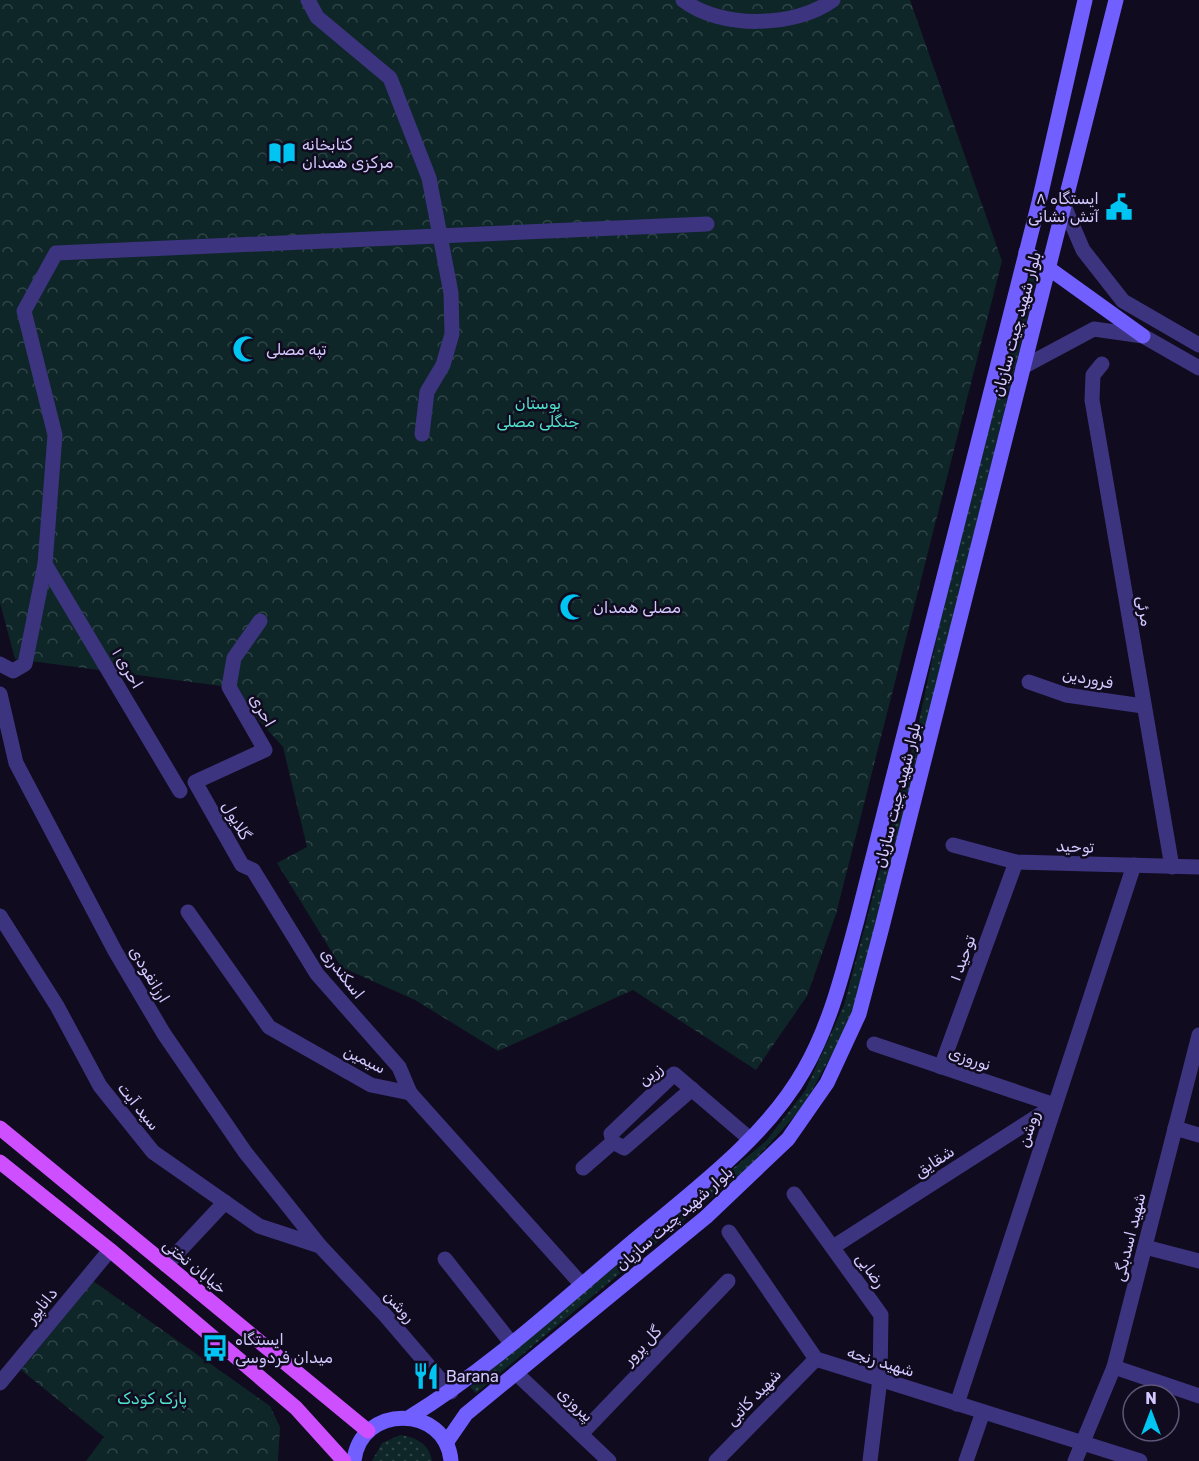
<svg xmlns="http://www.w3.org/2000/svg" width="1199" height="1461" viewBox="0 0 1199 1461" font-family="Rubik,'Noto Sans Arabic',sans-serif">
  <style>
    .grass { fill: url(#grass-dots) }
    .park { fill: url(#park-crowns) }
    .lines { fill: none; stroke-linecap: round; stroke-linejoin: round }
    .minor { stroke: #3d347f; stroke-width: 15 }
    .tertiary { stroke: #3d347f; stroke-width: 15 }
    .secondary { stroke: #715fff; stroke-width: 15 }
    .primary { stroke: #cd4fff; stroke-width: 15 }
    .labels { text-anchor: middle; stroke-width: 5; stroke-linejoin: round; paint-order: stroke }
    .poi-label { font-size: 16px; fill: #d3c8ff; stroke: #100b1e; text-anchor: start }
    .street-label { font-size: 16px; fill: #d3c8ff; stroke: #100b1e }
    .park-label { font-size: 16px; fill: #4fe3cc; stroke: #100b1e }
  </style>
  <defs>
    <pattern id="grass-dots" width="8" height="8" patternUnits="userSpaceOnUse" patternTransform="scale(1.5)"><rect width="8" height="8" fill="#0e2628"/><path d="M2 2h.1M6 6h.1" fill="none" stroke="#304448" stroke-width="1.8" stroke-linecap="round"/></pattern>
    <pattern id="park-crowns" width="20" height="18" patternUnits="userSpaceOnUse" patternTransform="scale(1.5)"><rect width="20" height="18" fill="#0e2628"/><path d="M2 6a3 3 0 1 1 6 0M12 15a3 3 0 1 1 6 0" fill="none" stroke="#304448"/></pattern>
  </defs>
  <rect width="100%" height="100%" fill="#100b1e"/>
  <!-- grass -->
  <g class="grass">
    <polygon points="1029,277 1037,279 861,988 843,1034 803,1107 748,1167 476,1393 470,1387 766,1141 805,1091 844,1005 918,726 943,608 991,415"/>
    <path d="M400,1435c16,2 29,9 32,26h-60l10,-18z"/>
  </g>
  <!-- park -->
  <g class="park">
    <polygon points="0,0 910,0 1002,261 836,914 807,996 756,1070 633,990 498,1051 415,1000 341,967 277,863 307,847 283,747 229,687 15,659 0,603"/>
    <polygon points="93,1281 270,1406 280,1427 278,1461 86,1461 104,1437 21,1370"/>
  </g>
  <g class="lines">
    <!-- minor -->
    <g class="minor">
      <polyline points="308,0 317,17 390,78 429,178 451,293 452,334 443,365 427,392 422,434"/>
      <path d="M683,0c37,29 112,28 150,0"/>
      <polyline points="1102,364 1093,375 1092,400 1172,867"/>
      <polyline points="45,564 180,791"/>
      <polyline points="260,621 234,658 229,687 265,750 195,782 242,865 253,870 317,974 399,1067 410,1093"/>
      <polyline points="0,664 13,671 25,664 45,564 55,435 24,311 56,253 707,224"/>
      <polyline points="1029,682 1066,695 1143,706"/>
      <polyline points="0,694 16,763 115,951 164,1034 245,1152 320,1246 385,1315 451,1392"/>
      <polyline points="953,845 1016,862 1199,867"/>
      <polyline points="188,912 269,1027 371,1085 410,1093 582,1285"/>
      <polyline points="0,916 57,1006 100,1086 153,1152 259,1226 320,1246"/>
      <polyline points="874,1044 1055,1105"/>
      <polyline points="941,1067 1016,862"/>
      <polyline points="1175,1128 1199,1135"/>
      <polyline points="613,1142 624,1148 692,1089"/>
      <polyline points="583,1168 613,1142 611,1134 674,1074 750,1139"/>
      <polyline points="794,1194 881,1315 880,1379 870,1461"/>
      <polyline points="729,1232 816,1359 1140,1461"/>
      <polyline points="833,1247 1055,1105"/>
      <polyline points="1145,1247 1199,1261"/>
      <polyline points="445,1259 512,1344"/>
      <polyline points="166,1265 225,1202"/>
      <polyline points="1114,1367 1199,1396"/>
      <polyline points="0,1383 110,1250"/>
      <polyline points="957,1404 1134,865"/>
      <polyline points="581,1434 728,1281"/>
      <polyline points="716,1461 816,1359"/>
      <polyline points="966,1461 983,1412"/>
      <polyline points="1075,1461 1114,1367 1199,1035"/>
    </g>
    <!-- tertiary -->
    <g class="tertiary">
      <polyline points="1065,208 1083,250 1123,301 1199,345"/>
      <polyline points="1023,367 1094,329 1143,336 1199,368"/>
      <polyline points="517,1374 609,1461"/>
    </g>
    <!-- secondary -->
    <g class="secondary">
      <polyline points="1026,252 1143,336"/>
      <path d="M410,1417c78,-48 145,-110 214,-168 62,-53 140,-108 180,-179 27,-47 39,-99 53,-150l182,-718 46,-202"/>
      <polyline points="446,1443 466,1414 706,1217 788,1139 827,1083 859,1014 882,927 1116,0"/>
      <path d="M354,1461c6,-57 92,-57 97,0"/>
    </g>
    <!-- primary -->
    <g class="primary">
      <polyline points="0,1128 368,1431"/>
      <polyline points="0,1162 110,1250 296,1408 344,1461"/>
    </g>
  </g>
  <!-- icons -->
  <defs>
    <symbol id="library-bare" viewBox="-9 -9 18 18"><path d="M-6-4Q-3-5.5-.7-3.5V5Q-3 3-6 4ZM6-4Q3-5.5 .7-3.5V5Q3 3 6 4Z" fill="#00c5f3" stroke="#100b1e" stroke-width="2.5" paint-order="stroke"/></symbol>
    <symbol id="civic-bare" viewBox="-9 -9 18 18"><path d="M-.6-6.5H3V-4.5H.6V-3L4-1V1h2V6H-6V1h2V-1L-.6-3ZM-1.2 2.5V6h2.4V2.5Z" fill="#00c5f3" stroke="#100b1e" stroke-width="2.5" paint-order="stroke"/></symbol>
    <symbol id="mosque-bare" viewBox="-9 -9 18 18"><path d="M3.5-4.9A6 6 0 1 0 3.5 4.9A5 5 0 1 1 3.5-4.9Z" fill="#00c5f3" stroke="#100b1e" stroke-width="2.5" paint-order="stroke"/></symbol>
    <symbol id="bus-bare" viewBox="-9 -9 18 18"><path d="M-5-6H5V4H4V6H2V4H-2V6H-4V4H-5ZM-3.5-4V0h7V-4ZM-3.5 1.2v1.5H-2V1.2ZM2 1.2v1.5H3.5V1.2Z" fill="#00c5f3" stroke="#100b1e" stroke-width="2.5" paint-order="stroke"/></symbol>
    <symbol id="restaurant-bare" viewBox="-9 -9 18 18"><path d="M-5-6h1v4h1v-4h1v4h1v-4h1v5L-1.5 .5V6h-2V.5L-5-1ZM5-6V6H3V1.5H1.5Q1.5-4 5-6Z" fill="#00c5f3" stroke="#100b1e" stroke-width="2.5" paint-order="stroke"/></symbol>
  </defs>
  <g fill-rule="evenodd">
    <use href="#library-bare" x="263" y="134" width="38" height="38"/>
    <use href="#civic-bare" x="1100" y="188" width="38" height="38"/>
    <use href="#mosque-bare" x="227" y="330" width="38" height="38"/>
    <use href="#mosque-bare" x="554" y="588" width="38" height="38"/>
    <use href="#bus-bare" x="196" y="1329" width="38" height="38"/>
    <use href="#restaurant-bare" x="407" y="1357" width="38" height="38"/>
  </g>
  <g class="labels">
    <!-- poi labels -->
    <g class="poi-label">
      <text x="302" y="150">کتابخانه<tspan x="302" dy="18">مرکزی همدان</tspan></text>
      <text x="1099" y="204" text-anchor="end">ایستگاه ۸<tspan x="1099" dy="18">آتش نشانی</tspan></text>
      <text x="266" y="355">تپه مصلی</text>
      <text x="593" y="613">مصلی همدان</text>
      <text x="235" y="1345">ایستگاه<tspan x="235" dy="18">میدان فردوسی</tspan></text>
      <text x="446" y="1382">Barana</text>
    </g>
    <!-- street labels -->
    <g class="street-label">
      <text transform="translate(1016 324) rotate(-75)" y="6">بلوار شهید چیت سازیان</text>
      <text transform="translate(1145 611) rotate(81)" y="6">مرئی</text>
      <text transform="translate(128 668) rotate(59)" y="6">احری ۱</text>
      <text transform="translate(1088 678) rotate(11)" y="6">فروردین</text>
      <text transform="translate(263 710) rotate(60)" y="6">احری</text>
      <text transform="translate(897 795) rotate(-76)" y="6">بلوار شهید چیت سازیان</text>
      <text transform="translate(237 820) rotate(61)" y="6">گلایول</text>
      <text transform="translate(1075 846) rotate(2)" y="6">توحید</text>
      <text transform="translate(962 958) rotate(-70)" y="6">توحید ۱</text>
      <text transform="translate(343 973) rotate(52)" y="6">اسکندری</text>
      <text transform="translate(150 974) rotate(59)" y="6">ارزانفودی</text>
      <text transform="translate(970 1058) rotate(19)" y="6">نوروزی</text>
      <text transform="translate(365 1059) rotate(26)" y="6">سیمین</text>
      <text transform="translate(650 1074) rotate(-39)" y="6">زرین</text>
      <text transform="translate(139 1106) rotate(51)" y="6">سید آیت</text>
      <text transform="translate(1028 1129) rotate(-72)" y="6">روشن</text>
      <text transform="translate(934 1161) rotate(-33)" y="6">شقایق</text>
      <text transform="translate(674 1218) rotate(-41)" y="6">بلوار شهید چیت سازیان</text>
      <text transform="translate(1129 1237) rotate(-76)" y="6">شهید اسدبگی</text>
      <text transform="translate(195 1266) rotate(39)" y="6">خیابان تختی</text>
      <text transform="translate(871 1270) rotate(54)" y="6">رضایی</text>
      <text transform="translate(41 1305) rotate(-51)" y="6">داناپور</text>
      <text transform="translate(400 1306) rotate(48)" y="6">روشن</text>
      <text transform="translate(642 1345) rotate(-46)" y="6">گل پرور</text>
      <text transform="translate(881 1361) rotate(17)" y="6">شهید رنجه</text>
      <text transform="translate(753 1397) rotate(-46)" y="6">شهید کاتبی</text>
      <text transform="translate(576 1404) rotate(43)" y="6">پیروزی</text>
    </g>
    <!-- park labels -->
    <g class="park-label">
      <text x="538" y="409">بوستان<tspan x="538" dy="18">جنگلی مصلی</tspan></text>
      <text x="152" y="1404">پارک کودک</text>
    </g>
  </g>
  <!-- north arrow -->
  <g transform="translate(1151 1413)"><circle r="28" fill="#100b1e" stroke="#5e5778" stroke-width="1.5"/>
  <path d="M0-4.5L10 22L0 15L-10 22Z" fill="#00c5f3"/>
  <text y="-9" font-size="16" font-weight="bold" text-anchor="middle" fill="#d3c8ff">N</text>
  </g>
</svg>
